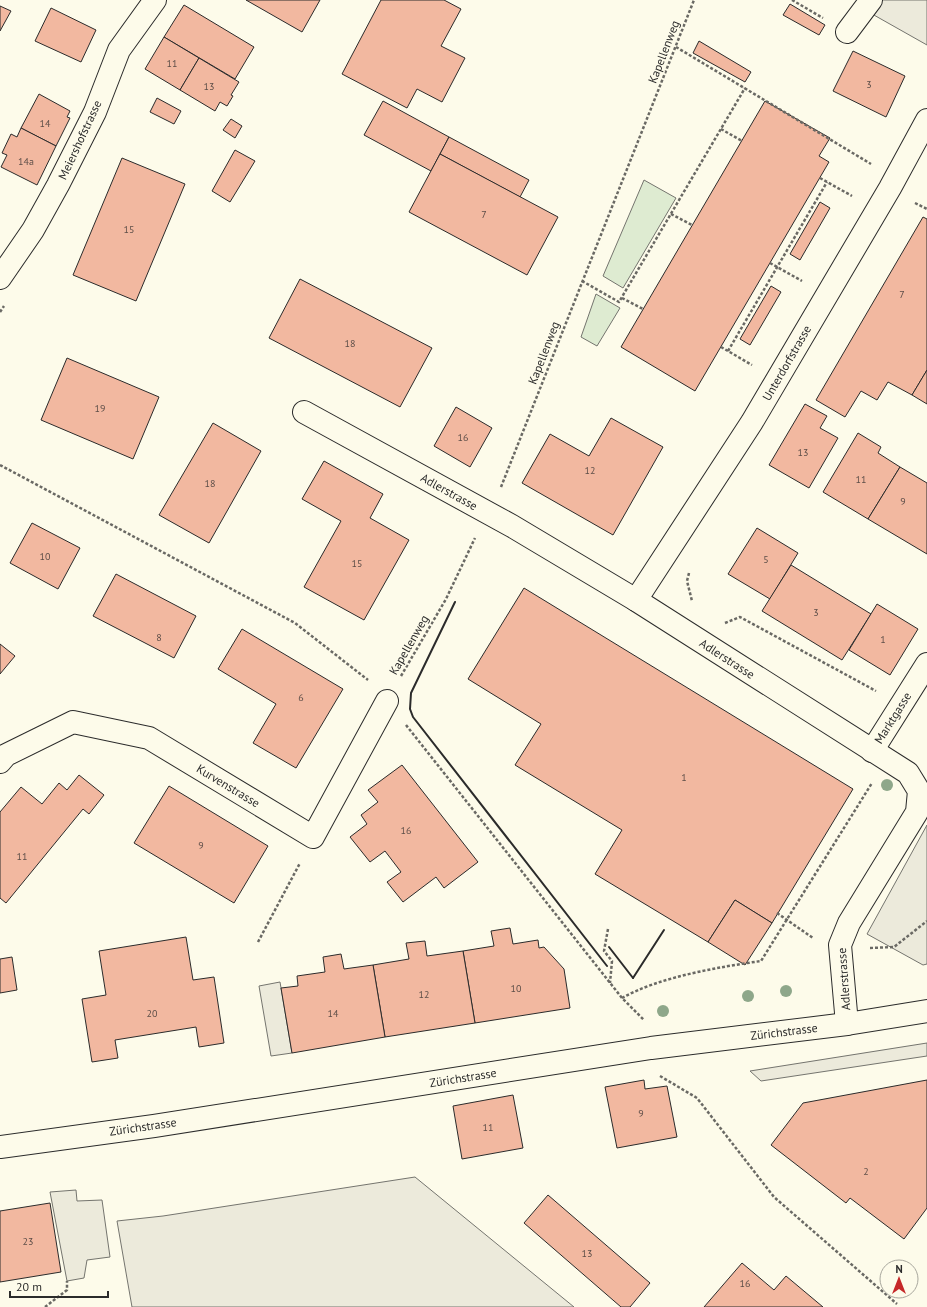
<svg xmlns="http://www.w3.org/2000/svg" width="927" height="1307" viewBox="0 0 927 1307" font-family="'PT Sans',sans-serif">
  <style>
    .green { fill: #deebd1; stroke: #74746e }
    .parking { fill: #eceadb; stroke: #74746e }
    .building { fill: #f2b8a0; stroke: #2b2b2b }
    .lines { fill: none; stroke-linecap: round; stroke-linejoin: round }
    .minor-casing { stroke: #2b2b2b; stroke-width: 24 }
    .path { stroke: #6a6964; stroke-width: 2.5; stroke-dasharray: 3 2; stroke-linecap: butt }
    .minor { stroke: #fdfbea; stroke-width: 22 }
    .wall { stroke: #2b2b2b; stroke-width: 2 }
    .tree { fill: #8ea78a }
    .labels { text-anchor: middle; stroke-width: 3; stroke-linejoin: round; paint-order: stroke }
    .number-label { font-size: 10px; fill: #5d4e48 }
    .street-label { font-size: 12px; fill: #2b2b2b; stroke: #fdfbea }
  </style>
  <rect width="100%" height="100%" fill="#fdfbea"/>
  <!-- green -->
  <g class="green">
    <polygon points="644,180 676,198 623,288 603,276"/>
    <polygon points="596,294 620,308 597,346 581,337"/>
  </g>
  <!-- parking -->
  <g class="parking">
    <polygon points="871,0 927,0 927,45 865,10"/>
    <polygon points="927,825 927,964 923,965 867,934"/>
    <polygon points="280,982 292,1053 271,1056 259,986"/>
    <polygon points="927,1043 927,1056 761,1081 750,1071"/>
    <polygon points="415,1177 574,1307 132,1307 117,1221 163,1216"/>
    <polygon points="76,1190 77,1201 102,1200 110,1257 87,1260 84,1278 67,1281 50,1192"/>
  </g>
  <!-- building -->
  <g class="building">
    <polygon points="246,0 320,0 302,32"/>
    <polygon points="381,0 444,0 461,9 441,46 465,58 442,102 417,89 407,108 342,74"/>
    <polygon points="790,4 825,25 819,35 783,15"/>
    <polygon points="184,5 254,47 235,79 164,37"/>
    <polygon points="0,6 11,11 0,31"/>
    <polygon points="51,8 96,30 81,62 35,41"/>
    <polygon points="164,37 199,58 180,90 145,69"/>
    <polygon points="699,41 751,72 745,82 693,53"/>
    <polygon points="853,51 905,76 886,117 833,91"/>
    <polygon points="199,58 239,82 231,95 233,96 227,106 220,102 215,111 180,90"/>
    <polygon points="39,94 70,111 67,117 70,118 56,146 21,128"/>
    <polygon points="157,98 181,111 174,124 150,112"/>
    <polygon points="383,101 449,137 431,171 364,135"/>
    <polygon points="765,101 830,138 819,156 829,162 695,391 621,347"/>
    <polygon points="231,119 242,126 235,138 223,130"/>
    <polygon points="21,128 56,146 37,185 1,167 7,155 2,153 11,134 17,137"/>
    <polygon points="449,137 529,180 520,197 440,154"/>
    <polygon points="235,150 255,161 230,202 212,191"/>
    <polygon points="440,154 558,217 527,275 409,212"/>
    <polygon points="122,158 185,184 136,301 73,275"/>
    <polygon points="820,202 830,208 800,260 790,254"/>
    <polygon points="923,217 927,219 927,370 912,395 888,382 877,400 861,391 845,417 816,400"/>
    <polygon points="300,279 432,348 400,407 269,338"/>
    <polygon points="771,286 781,292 750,345 740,339"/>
    <polygon points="67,358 159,397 133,459 41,420"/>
    <polygon points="927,370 927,404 912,395"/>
    <polygon points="805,404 827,416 820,428 838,438 809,488 769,465"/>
    <polygon points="456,407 492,428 470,467 434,446"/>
    <polygon points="611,418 663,447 613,535 522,483 550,434 589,456"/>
    <polygon points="213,423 261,451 209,543 159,515"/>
    <polygon points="858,433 881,447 878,453 900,467 868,519 823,492"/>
    <polygon points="324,461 383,494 370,518 409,540 364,620 304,587 341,521 302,499"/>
    <polygon points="900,467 927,483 927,554 868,519"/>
    <polygon points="32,523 80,548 58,589 10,563"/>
    <polygon points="757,528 798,553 770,599 728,574"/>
    <polygon points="791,565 871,614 842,660 762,611"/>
    <polygon points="116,574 196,616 174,658 93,616"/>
    <polygon points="524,588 853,789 772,923 735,900 708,942 595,874 622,830 515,765 541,724 468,679"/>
    <polygon points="877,604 918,629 890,675 849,650"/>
    <polygon points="242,629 343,689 296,768 253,743 276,704 218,669"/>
    <polygon points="0,644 15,656 0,674"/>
    <polygon points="402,765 478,862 444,888 436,877 403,902 387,882 401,872 385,851 370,862 350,837 367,824 361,815 378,802 368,790"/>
    <polygon points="79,775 104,795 89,814 83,809 6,903 0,898 0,812 21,787 42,804 59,783 67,790"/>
    <polygon points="169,786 268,846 234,903 134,843"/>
    <polygon points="735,900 772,923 745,965 708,942"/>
    <polygon points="510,928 513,944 538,940 539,948 544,947 564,969 570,1008 475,1023 463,951 494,946 491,931"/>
    <polygon points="186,937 193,980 214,977 224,1043 199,1047 196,1027 115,1040 118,1058 92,1062 82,999 106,995 99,951"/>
    <polygon points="425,941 427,956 463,951 475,1023 385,1037 373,965 409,959 406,943"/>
    <polygon points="341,954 344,969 373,965 385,1037 292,1053 281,988 298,986 297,976 325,972 323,957"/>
    <polygon points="12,957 17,990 0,993 0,959"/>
    <polygon points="644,1080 645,1089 667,1086 677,1137 617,1148 605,1087"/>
    <polygon points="927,1080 927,1208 904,1239 850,1198 846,1203 771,1145 803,1103"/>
    <polygon points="513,1095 523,1148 462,1159 453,1106"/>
    <polygon points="548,1195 650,1283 630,1307 621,1307 524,1223"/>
    <polygon points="50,1203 61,1272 0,1282 0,1211"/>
    <polygon points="742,1263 774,1290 786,1276 823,1307 704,1307"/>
  </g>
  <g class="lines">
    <defs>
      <g id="minor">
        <polyline points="847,32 871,0"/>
        <polyline points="0,278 33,230 58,185 95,112 119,50 155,0"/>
        <polyline points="304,412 512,526 636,600 908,773 919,791 917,812 849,923 840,945 847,1024"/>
        <polyline points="636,600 752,422 890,188 927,120"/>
        <polyline points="872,751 927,664"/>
        <polyline points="0,762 6,755 73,722 149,738 313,837 387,701"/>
        <polyline points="0,1147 154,1126 651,1048 847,1024 927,1011"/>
      </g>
    </defs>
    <!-- minor casing -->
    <use href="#minor" class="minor-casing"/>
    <!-- path -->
    <g class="path">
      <polyline points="792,0 823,18"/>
      <polyline points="676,47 871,164"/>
      <polyline points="721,129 742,141"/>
      <polyline points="820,178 852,196"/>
      <polyline points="915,203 927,209"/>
      <polyline points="671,214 692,225"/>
      <polyline points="770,263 802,281"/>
      <polyline points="582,281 619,302 745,88"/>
      <polyline points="622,298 643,309"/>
      <polyline points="0,312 4,306"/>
      <polyline points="721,347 752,365"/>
      <polyline points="728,351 827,182"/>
      <polyline points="0,465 295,623 368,680"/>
      <polyline points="501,487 694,0"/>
      <polyline points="689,573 687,581 692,601"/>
      <polyline points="725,623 740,617 876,691"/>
      <polyline points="401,676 446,599 475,538"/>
      <polyline points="406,725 622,998 644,1020"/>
      <polyline points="777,913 813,938"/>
      <polyline points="608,929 604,951 612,961 610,983"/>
      <polyline points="258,942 300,863"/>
      <polyline points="870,948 894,947 927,921"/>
      <path d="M622,998c37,-21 97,-31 139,-37l111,-178"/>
      <polyline points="660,1076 697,1098 774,1197 897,1304"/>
      <polyline points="45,1307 67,1290 67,1281"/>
    </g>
    <!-- minor -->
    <use href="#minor" class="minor"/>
    <!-- wall -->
    <g class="wall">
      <polyline points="455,602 411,693 410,709 413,717 607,966"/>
      <polyline points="609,947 633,978"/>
      <polyline points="633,978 664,930"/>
    </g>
  </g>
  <!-- trees -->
  <g class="tree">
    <circle cx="887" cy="785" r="6"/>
    <circle cx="786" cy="991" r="6"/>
    <circle cx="748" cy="996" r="6"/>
    <circle cx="663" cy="1011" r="6"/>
  </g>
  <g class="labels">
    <!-- number labels -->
    <g class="number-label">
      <text x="172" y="67">11</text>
      <text x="869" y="88">3</text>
      <text x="209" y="90">13</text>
      <text x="45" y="127">14</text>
      <text x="26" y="165">14a</text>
      <text x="484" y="218">7</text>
      <text x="129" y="233">15</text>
      <text x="902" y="298">7</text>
      <text x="350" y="347">18</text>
      <text x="100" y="412">19</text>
      <text x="463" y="441">16</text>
      <text x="803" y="456">13</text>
      <text x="590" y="474">12</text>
      <text x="861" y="483">11</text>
      <text x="210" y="487">18</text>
      <text x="903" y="505">9</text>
      <text x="45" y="560">10</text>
      <text x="766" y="563">5</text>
      <text x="357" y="567">15</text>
      <text x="816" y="616">3</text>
      <text x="159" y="641">8</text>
      <text x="883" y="643">1</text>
      <text x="301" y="701">6</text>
      <text x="684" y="781">1</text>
      <text x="406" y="834">16</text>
      <text x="201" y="849">9</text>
      <text x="22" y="860">11</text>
      <text x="516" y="992">10</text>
      <text x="424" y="998">12</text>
      <text x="152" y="1017">20</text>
      <text x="333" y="1017">14</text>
      <text x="641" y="1117">9</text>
      <text x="488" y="1131">11</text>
      <text x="866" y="1175">2</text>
      <text x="28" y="1245">23</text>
      <text x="587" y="1257">13</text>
      <text x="745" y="1287">16</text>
    </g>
    <!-- street labels -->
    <g class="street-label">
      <text transform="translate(664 52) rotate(-69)" y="4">Kapellenweg</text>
      <text transform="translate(80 140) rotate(-65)" y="4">Meiershofstrasse</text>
      <text transform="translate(544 353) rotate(-69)" y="4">Kapellenweg</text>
      <text transform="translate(787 363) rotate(-60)" y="4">Unterdorfstrasse</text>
      <text transform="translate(449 492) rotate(29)" y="4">Adlerstrasse</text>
      <text transform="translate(409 645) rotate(-60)" y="4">Kapellenweg</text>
      <text transform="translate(727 659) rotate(33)" y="4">Adlerstrasse</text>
      <text transform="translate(893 718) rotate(-58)" y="4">Marktgasse</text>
      <text transform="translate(228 786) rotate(31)" y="4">Kurvenstrasse</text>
      <text transform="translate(844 979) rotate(-94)" y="4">Adlerstrasse</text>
      <text transform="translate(784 1032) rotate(-7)" y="4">Zürichstrasse</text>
      <text transform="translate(463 1078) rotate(-9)" y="4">Zürichstrasse</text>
      <text transform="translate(143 1127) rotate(-8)" y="4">Zürichstrasse</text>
    </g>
  </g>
  <!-- north arrow -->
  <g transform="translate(899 1279)"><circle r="19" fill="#fdfbea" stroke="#a9a89e"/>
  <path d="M0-3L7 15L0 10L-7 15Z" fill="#c62828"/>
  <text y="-6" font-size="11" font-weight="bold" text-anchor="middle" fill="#2b2b2b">N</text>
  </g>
  <!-- scale -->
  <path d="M10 1291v6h98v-6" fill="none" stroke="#2b2b2b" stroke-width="2"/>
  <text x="16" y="1291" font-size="12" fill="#2b2b2b" stroke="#fdfbea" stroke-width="3" paint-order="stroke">20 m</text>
</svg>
